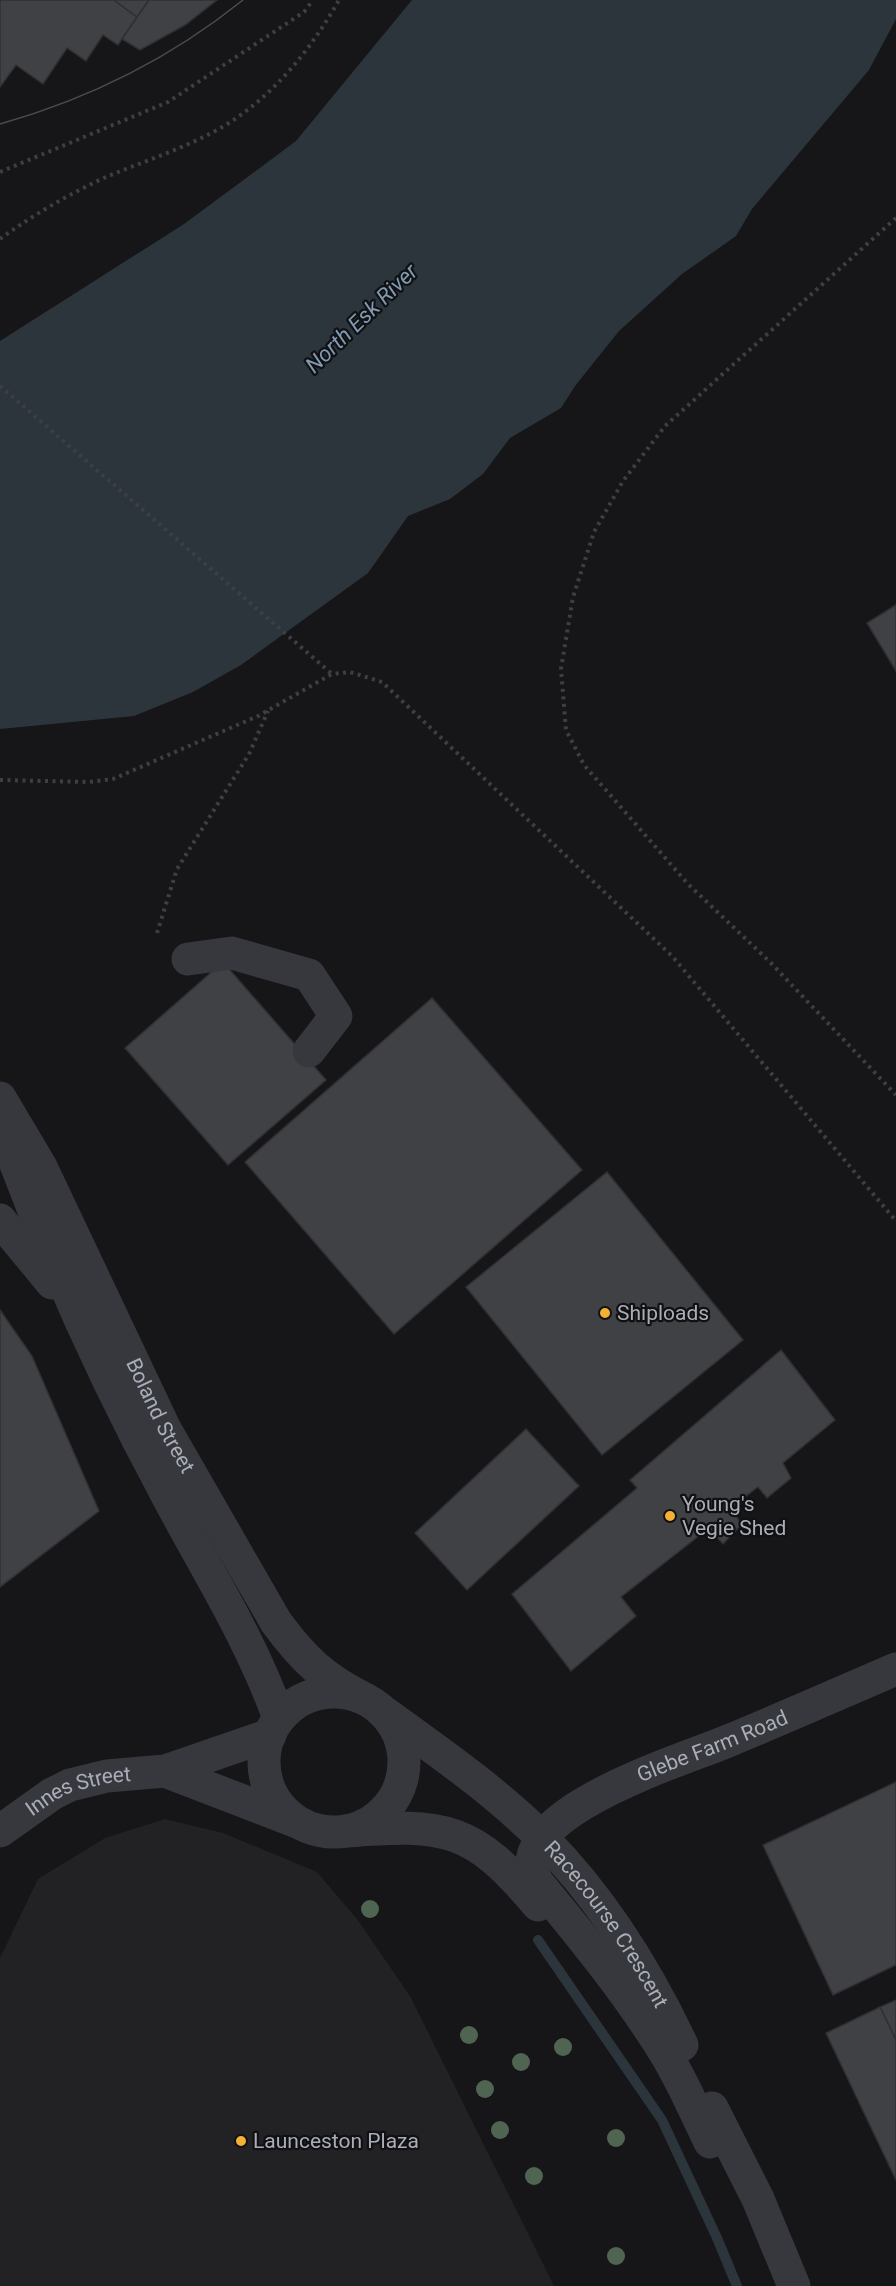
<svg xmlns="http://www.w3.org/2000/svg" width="896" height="2286" viewBox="0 0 896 2286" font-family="Roboto,sans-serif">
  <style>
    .built { fill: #222225 }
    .water { fill: #2c353c }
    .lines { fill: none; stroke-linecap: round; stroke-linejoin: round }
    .stream { stroke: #2c353c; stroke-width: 10 }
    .building { fill: #404145; stroke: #303034; stroke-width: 1.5 }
    .path { stroke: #3d3f44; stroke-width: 4; stroke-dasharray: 3 4.5; stroke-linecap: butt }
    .minor { stroke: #37383d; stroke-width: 33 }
    .tram { stroke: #4a4c52; stroke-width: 1.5 }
    .tree { fill: #506452 }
    .poi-dot { fill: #f2b134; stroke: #111113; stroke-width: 2 }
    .labels { text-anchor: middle; stroke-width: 4.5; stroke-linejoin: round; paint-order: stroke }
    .poi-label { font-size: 21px; fill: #a8adb8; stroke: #111113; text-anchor: start }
    .street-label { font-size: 21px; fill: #a8adb8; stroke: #111113 }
    .water-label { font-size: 22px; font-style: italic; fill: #7f9bb3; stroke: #111113 }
  </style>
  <rect width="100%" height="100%" fill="#161618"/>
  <!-- built -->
  <polygon class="built" points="165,1819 223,1833 317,1872 357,1919 410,1996 554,2286 0,2286 0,1958 38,1879 105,1838"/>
  <!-- water -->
  <polygon class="water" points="412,0 896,0 896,19 869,70 752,209 736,236 682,274 619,331 575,386 561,408 510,438 483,474 450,499 408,516 368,573 241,665 193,692 134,716 0,729 0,341 184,224 296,141"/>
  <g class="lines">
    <!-- stream -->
    <polyline class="stream" points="538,1940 662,2120 717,2238 737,2286"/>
  </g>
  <!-- building -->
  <g class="building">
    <polygon points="0,0 114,0 137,17 118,45 103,35 86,61 67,48 43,84 16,65 0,87"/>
    <polygon points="114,0 149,0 137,17"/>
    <polygon points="149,0 217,0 185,25 140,50 122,39"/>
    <polygon points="896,605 896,671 867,623"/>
    <polygon points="223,962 326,1080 228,1165 125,1048"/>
    <polygon points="432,998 582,1170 394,1334 245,1162"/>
    <polygon points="607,1172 743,1340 602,1455 466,1287"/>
    <polygon points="0,1310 32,1356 99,1511 0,1587"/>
    <polygon points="781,1350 835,1420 783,1463 791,1478 767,1498 758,1487 732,1507 741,1525 723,1544 709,1528 621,1597 636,1616 571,1671 512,1594 637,1488 630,1480"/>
    <polygon points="526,1429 579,1486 467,1590 415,1533"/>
    <polygon points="896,1782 896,1965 833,1995 763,1845"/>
    <polygon points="896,2000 896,2040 880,2007"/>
    <polygon points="880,2007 896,2040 896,2180 826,2033"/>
  </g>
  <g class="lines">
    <!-- path -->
    <g class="path">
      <polyline points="0,172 168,102 304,12 313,0"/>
      <polyline points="896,218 665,426 623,481 594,532 573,597 561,669 566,730 584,765 688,884 771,963 896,1095"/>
      <path d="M0,239c33,-24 69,-45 106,-62 43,-18 90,-32 129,-58 44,-30 78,-73 104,-119"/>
      <polyline points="0,386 332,674"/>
      <polyline points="0,780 89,782 113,779 258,716 332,674 350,672 382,682 672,956 896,1221"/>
      <polyline points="157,933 177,869 249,754 268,711"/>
    </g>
    <!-- minor -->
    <g class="minor">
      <polyline points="188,959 232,953 309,975 336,1016 309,1051"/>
      <path id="s1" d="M0,1098l41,69 124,262 111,193c27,37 48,57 89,77"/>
      <path d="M8,1143c45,122 99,241 161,356 40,75 81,139 110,219"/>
      <polyline points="0,1220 52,1283"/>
      <circle cx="334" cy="1762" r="70"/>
      <path id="s2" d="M381,1710c55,40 112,79 161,128 58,58 105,133 140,207"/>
      <polyline points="165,1771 295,1821"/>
      <path id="s3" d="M0,1831l52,-37 18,-9 37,-9 58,-5 105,-36"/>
      <path d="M346,1831c99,-8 127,-4 192,74"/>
      <polyline points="712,2108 758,2199 794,2286"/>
      <path id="s4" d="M710,2142c-14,-29 -27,-59 -43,-86 -38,-62 -84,-118 -130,-174 -37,-68 149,-123 191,-141 56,-23 112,-48 168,-72"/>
    </g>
    <!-- tram -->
    <path class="tram" d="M0,124c89,-25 171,-66 243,-124"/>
  </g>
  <!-- trees -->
  <g class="tree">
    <circle cx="370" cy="1909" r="9"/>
    <circle cx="469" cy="2035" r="9"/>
    <circle cx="563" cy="2047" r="9"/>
    <circle cx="521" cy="2062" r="9"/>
    <circle cx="485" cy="2089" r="9"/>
    <circle cx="500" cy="2130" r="9"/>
    <circle cx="616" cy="2138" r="9"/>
    <circle cx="534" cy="2176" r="9"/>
    <circle cx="616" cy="2256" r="9"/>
  </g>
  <!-- markers -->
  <g class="poi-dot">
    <circle cx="605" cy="1313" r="6"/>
    <circle cx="670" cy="1516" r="6"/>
    <circle cx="241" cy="2141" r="6"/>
  </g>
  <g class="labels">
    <!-- poi labels -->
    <g class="poi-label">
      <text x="617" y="1320">Shiploads</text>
      <text x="682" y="1511">Young's<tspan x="682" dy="24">Vegie Shed</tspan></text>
      <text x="253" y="2148">Launceston Plaza</text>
    </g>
    <!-- street labels -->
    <g class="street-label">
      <text dy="7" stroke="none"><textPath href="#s1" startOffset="356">Boland Street</textPath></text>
      <text dy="7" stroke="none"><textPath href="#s4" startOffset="556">Glebe Farm Road</textPath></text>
      <text dy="7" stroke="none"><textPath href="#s3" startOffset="90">Innes Street</textPath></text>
      <text dy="7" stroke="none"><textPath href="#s2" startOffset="314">Racecourse Crescent</textPath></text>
    </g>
    <!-- water labels -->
    <g class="water-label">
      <text transform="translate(361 318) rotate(-44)" y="8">North Esk River</text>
    </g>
  </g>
</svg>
